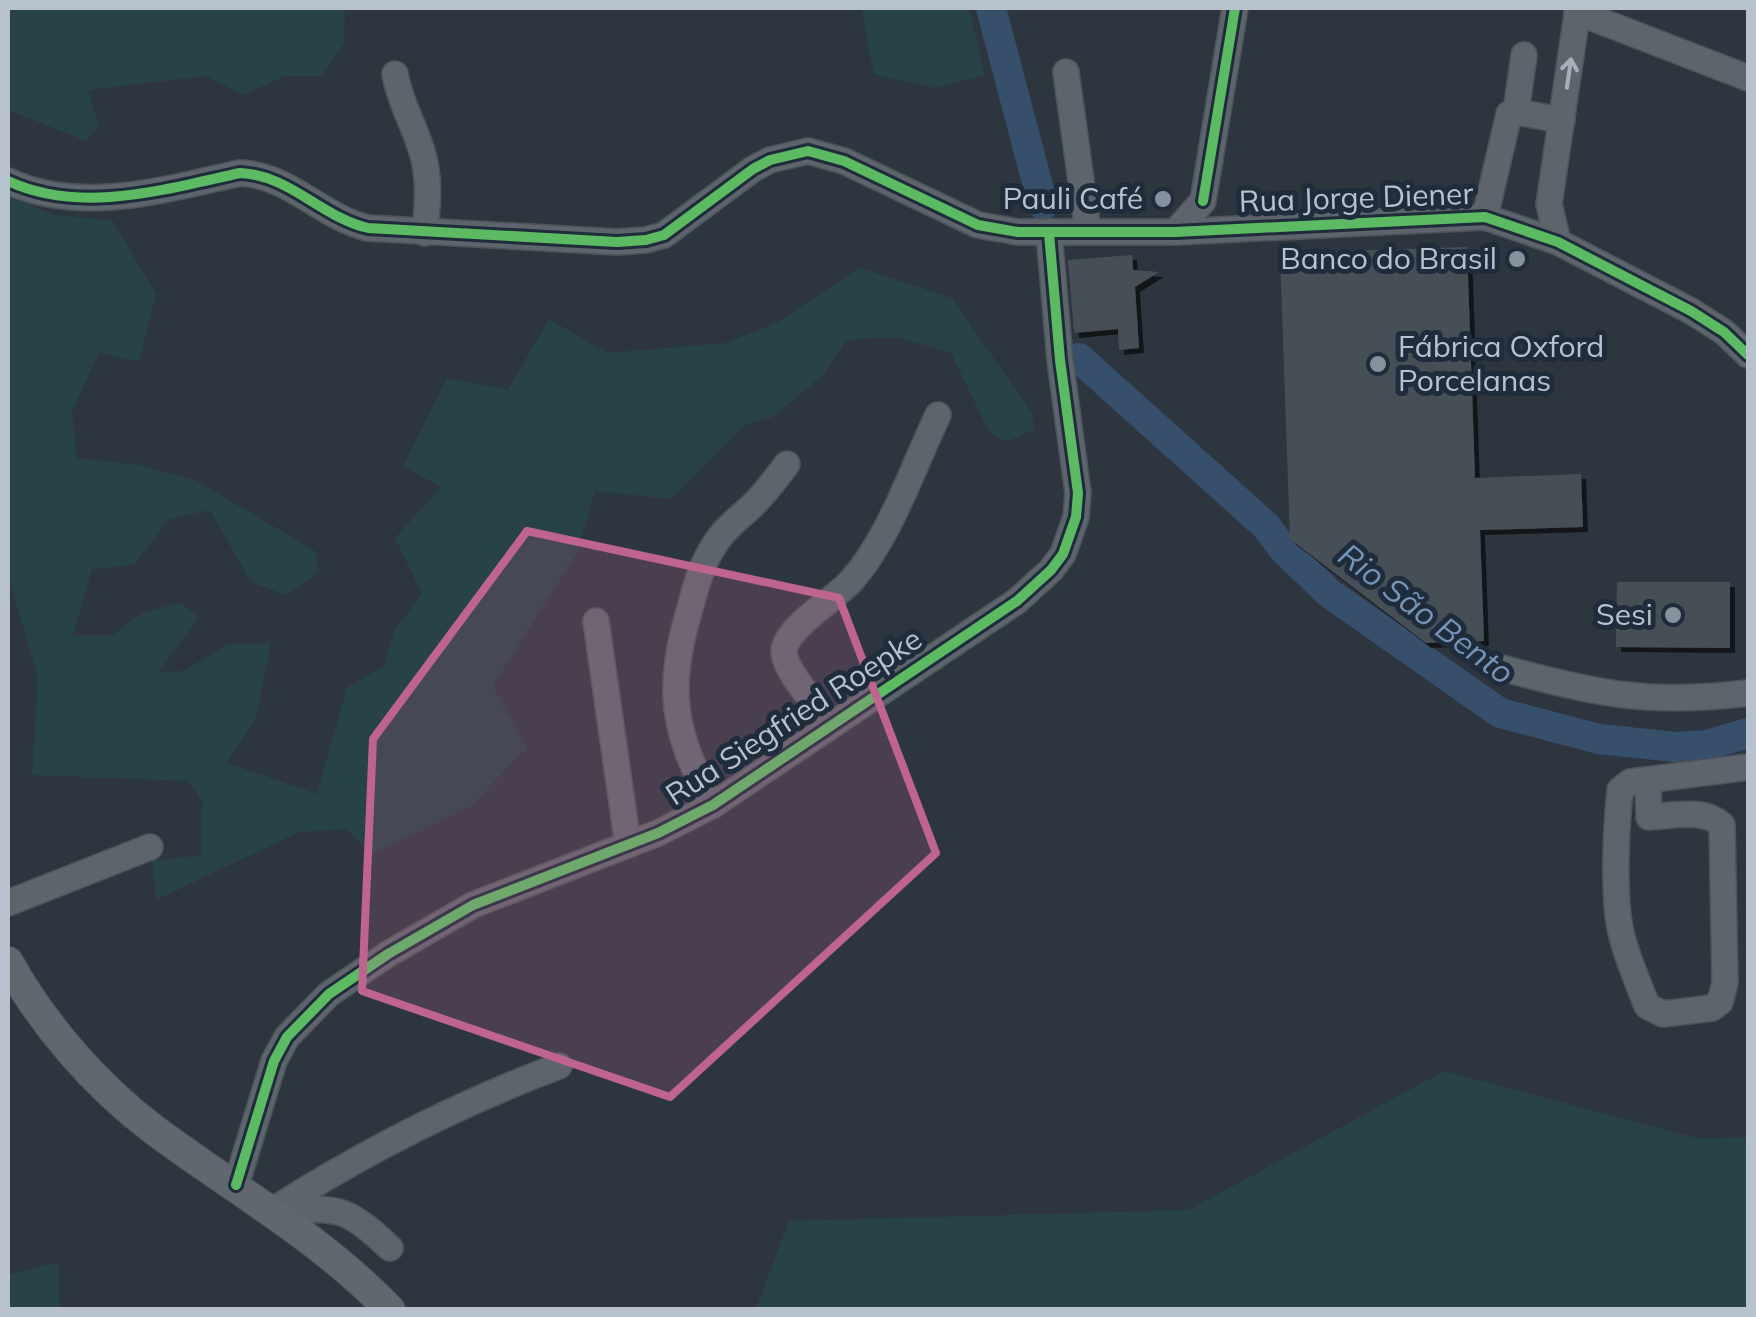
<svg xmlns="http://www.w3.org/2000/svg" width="1756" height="1317" viewBox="0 0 1756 1317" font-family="Mulish,sans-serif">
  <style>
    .green { fill: #284347 }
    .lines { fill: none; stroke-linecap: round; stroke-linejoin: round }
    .river { stroke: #364f6b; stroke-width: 30 }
    .building { fill: #474f57; filter: url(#shadow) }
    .minor-casing { stroke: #4c5259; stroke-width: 28 }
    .major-casing { stroke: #4b525b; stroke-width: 32 }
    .minor { stroke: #5e646c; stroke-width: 25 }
    .major { stroke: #60676e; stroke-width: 30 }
    .cycleway-casing { stroke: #1e2c3b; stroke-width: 16 }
    .cycleway { stroke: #5cba63; stroke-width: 10 }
    .oneway { stroke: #a6afbb }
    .marked { fill: #be648f; fill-opacity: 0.2; stroke: #be648f; stroke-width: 8; stroke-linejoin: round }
    .poi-dot { fill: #87919d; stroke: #1e2c3b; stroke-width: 4 }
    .labels { text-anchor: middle; stroke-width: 10; stroke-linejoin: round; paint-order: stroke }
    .street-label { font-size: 30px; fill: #b8c2cf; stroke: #1e2c3b }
    .poi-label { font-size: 30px; fill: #b8c2cf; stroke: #1e2c3b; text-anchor: end }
    .water-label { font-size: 32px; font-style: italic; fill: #7594b5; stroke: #1e2c3b }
  </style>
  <defs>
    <filter id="shadow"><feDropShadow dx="5" dy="5" stdDeviation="0" flood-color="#0009"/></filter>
  </defs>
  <rect width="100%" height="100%" fill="#2d363f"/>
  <!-- green -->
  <g class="green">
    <polygon points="8,8 345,8 344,44 321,76 284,76 244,95 206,76 88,90 99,127 86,141 8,110"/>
    <polygon points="861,8 969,8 985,75 936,88 874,74"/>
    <polygon points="8,196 55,215 113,221 156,294 139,362 99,353 72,411 76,458 139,465 197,481 315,551 319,572 286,595 251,582 210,510 169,519 134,565 92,569 73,635 113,635 139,615 180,602 199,618 158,672 184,671 228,644 271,643 256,718 227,763 317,794 347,687 384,667 394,631 422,594 395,538 441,487 403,466 447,378 508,390 549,319 607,353 726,343 778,322 860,268 952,298 1032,413 1034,429 1007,442 989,432 951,353 897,337 846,340 823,375 773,417 746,424 671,499 595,491 577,553 493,686 527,748 471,806 372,855 346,829 299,832 156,900 152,861 201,855 202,800 189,781 32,775 38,676 8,576"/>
    <polygon points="1444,1071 1700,1139 1748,1137 1748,1309 756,1309 789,1221 1189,1210"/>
    <polygon points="58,1262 59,1309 8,1309 8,1275"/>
  </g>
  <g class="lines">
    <!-- river -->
    <g class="river">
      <polyline points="991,8 1043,205"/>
      <polyline points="1079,358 1266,526 1284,550 1329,593 1500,713 1599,739 1675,747 1707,745 1748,733"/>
    </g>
  </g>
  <!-- building -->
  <g class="building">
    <polygon points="1467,247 1475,478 1581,474 1583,527 1480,530 1484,641 1426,643 1290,539 1280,253"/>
    <polygon points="1132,255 1133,270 1159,272 1135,287 1139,348 1119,350 1118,329 1074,333 1068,260"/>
    <polygon points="1617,582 1730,582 1730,648 1616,647"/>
  </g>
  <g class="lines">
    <defs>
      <g id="minor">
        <polyline points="1577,12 1748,78"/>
        <polyline points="1066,72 1088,231"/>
        <path d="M395,74c6,33 22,55 29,85 6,24 3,50 1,74"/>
        <polyline points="1516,112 1524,55"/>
        <path d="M8,181c73,34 158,8 232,-8 50,2 81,44 128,55l249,14 29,-2 18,-5 89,-66 17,-9 38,-9 36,10 134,64 40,7h157l310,-15 73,25 133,69 33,21 24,23"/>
        <polyline points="1485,217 1509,114 1516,112 1562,120"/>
        <polyline points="1175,232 1203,201 1235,8"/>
        <polyline points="1558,242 1549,204 1578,8"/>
        <polyline points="596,621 628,845"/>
        <path d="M1502,668c95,26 148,37 246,25"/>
        <path d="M831,724c-13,-17 -46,-52 -47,-72 0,-24 52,-53 68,-72 38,-43 61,-113 86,-165"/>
        <path d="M1648,780l1,37c23,-1 55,-9 73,8l3,158 -5,19 -8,6 -49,6 -16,-8c-11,-29 -25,-59 -29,-90 -4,-41 -2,-85 2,-126l10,-8 118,-15"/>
        <path d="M713,805c-41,-74 -47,-116 -23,-197 6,-22 12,-45 25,-64 9,-15 24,-26 37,-38 13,-13 24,-27 35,-42"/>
        <polyline points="8,903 150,847"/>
        <polyline points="236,1185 274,1061 287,1037 329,994 388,954 473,905 658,833 713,805 1017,601 1051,570 1063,554 1076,517 1078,493 1060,360 1049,233"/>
        <path d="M273,1210c91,-58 185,-106 286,-144"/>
        <path d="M273,1210c65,0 68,-8 117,38"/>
      </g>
      <path id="major" d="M8,962c36,64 87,123 145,167 80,60 167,108 237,181"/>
    </defs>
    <!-- minor casing -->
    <use href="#minor" class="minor-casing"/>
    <!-- major casing -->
    <use href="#major" class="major-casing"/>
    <!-- minor -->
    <use href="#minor" class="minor"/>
    <!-- major -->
    <use href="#major" class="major"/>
    <defs>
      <g id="cycleway">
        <path d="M8,181c73,34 158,8 232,-8 50,2 81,44 128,55l249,14 29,-2 18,-5 89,-66 17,-9 38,-9 36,10 134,64 40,7h157l310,-15 73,25 133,69 33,21 24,23"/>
        <polyline points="1203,201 1235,8"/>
        <polyline points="236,1185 274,1061 287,1037 329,994 388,954 473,905 658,833 713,805 1017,601 1051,570 1063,554 1076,517 1078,493 1060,360 1049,233"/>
      </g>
    </defs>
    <!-- cycleway casing -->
    <use href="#cycleway" class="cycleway-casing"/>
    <!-- cycleway -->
    <use href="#cycleway" class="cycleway"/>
  </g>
  <!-- one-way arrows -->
  <defs><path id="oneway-shaft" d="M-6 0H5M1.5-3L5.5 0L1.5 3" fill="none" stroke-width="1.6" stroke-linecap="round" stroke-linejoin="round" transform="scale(2.5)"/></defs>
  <use class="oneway" href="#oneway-shaft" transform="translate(1569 73) rotate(-82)"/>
  <!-- marked area -->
  <path class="marked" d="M527,531l312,67 97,255 -266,244 -308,-106 11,-252z"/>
  <!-- markers -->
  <g class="poi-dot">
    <circle cx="1163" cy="199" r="10"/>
    <circle cx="1517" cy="259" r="10"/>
    <circle cx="1378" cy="364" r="10"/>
    <circle cx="1673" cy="615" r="10"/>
  </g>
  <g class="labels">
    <!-- street labels -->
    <g class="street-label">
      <text transform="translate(1356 198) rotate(-2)" y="10">Rua Jorge Diener</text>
      <text transform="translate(794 717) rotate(-33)" y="10">Rua Siegfried Roepke</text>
    </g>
    <!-- poi labels -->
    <g class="poi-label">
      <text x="1143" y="209">Pauli Café</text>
      <text x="1497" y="269">Banco do Brasil</text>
      <text x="1398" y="357" text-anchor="start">Fábrica Oxford<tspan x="1398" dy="34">Porcelanas</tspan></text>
      <text x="1653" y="625">Sesi</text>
    </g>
    <!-- water labels -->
    <g class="water-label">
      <text transform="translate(1426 614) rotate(37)" y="11">Rio São Bento</text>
    </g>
  </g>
  <!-- border -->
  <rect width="1756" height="1317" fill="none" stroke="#b8c2cf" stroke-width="20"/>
</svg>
